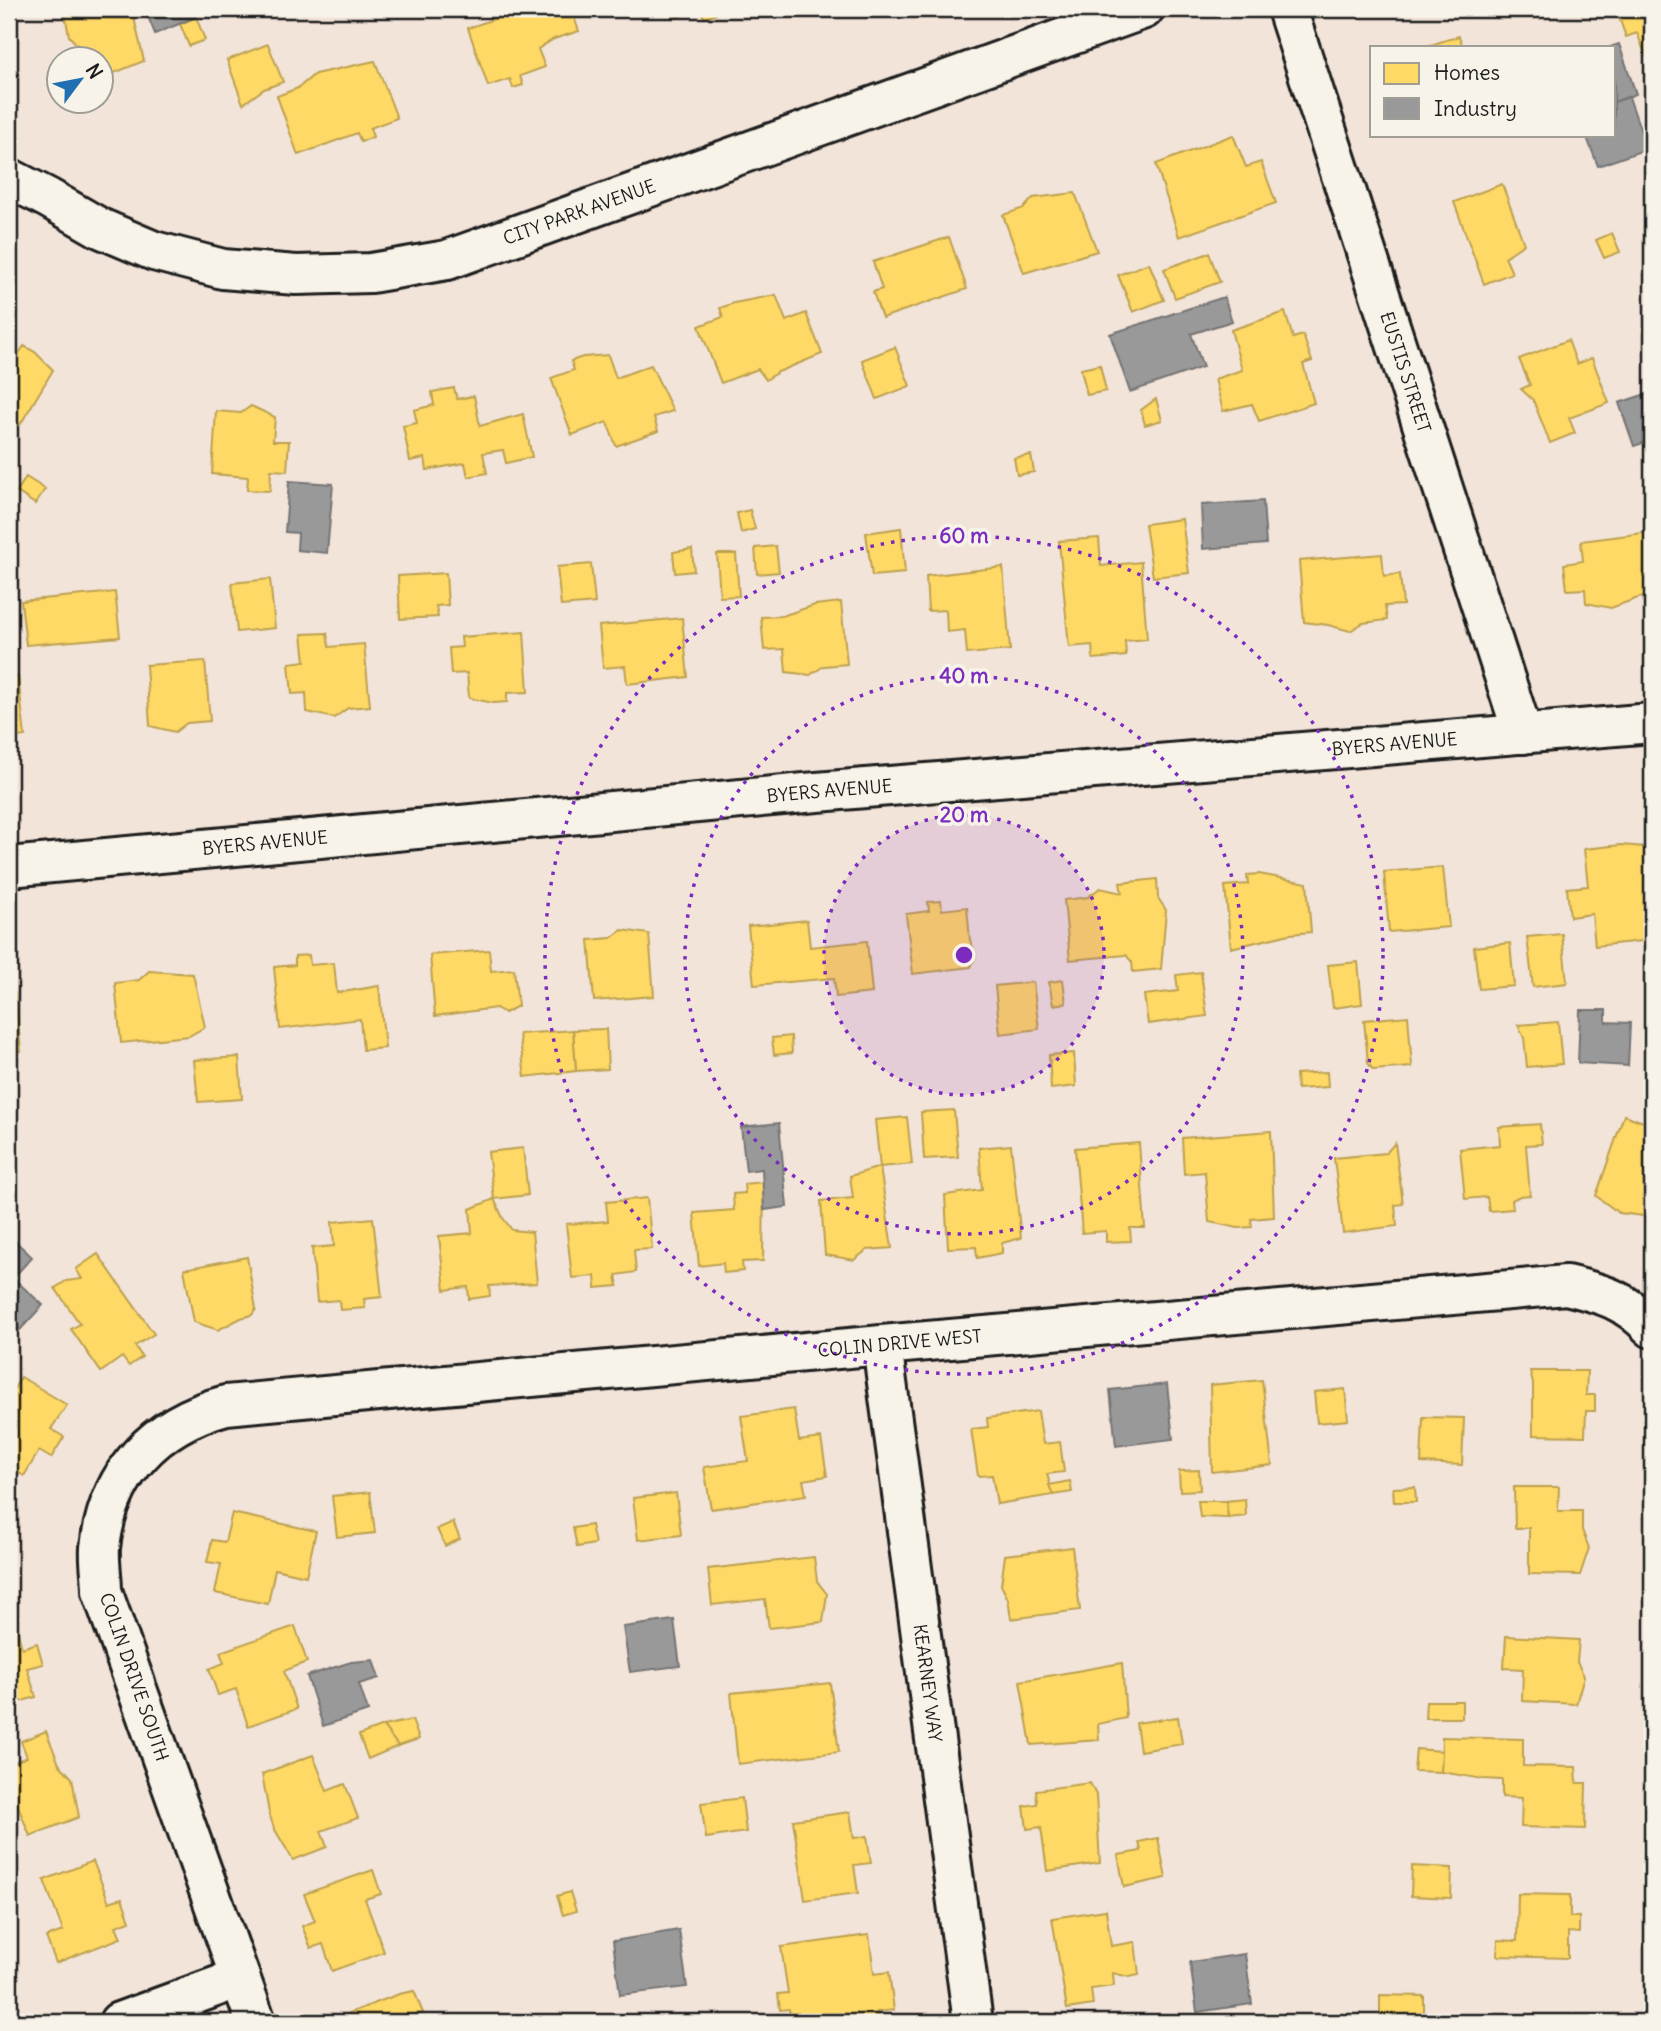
<svg xmlns="http://www.w3.org/2000/svg" width="1661" height="2031" viewBox="0 0 1661 2031" font-family="Delius,sans-serif">
  <style>
    .homes { fill: #ffd966; stroke: #bba050; stroke-width: 2 }
    .industry { fill: #999; stroke: #747474; stroke-width: 2 }
    .lines { fill: none; stroke-linecap: round; stroke-linejoin: round }
    .minor-casing { stroke: #1c1c1c; stroke-width: 44 }
    .minor { stroke: #f7f3e8; stroke-width: 38 }
    .ring { fill: none; stroke: #7b2cbf; stroke-width: 3.5; stroke-dasharray: 3.5 7 }
    .labels { text-anchor: middle; stroke-width: 7; stroke-linejoin: round; paint-order: stroke }
    .street-label { font-size: 18px; fill: #1c1c1c; stroke: #f7f3e8 }
    .centre { fill: #7b2cbf; stroke: #f7f3e8; stroke-width: 3.5 }
    .ring-label { font-size: 21px; text-anchor: middle; font-weight: bold; fill: #7b2cbf; stroke: #f7f3e8; stroke-width: 7; stroke-linejoin: round; paint-order: stroke }
  </style>
  <rect width="100%" height="100%" fill="#f3e4da"/>
  <filter id="ink" filterUnits="userSpaceOnUse"><feTurbulence type="fractalNoise" baseFrequency=".0143" numOctaves="2"/><feDisplacementMap in="SourceGraphic" scale="14" xChannelSelector="R" yChannelSelector="G"/><feConvolveMatrix kernelMatrix="1 2 1 2 8 2 1 2 1" color-interpolation-filters="sRGB"/></filter>
  <g filter="url(#ink)">
    <!-- homes -->
    <g class="homes">
      <polygon points="64,9 132,9 144,61 102,78 102,60 84,60 80,48 69,36"/>
      <polygon points="522,9 571,9 579,31 554,39 538,49 545,67 520,76 523,85 513,88 510,79 488,86 468,28"/>
      <polygon points="674,9 714,9 716,14 704,18 701,9 677,17"/>
      <polygon points="1616,9 1652,9 1652,54 1646,56 1637,33 1626,37"/>
      <polygon points="196,17 205,40 189,46 180,24"/>
      <polygon points="1459,36 1463,47 1424,47"/>
      <polygon points="268,44 283,82 264,89 243,104 227,60"/>
      <polygon points="375,61 397,118 370,128 373,137 361,142 357,133 298,155 277,96 298,88 315,74"/>
      <polygon points="1233,135 1246,167 1261,162 1276,203 1179,237 1156,164"/>
      <polygon points="1502,184 1524,244 1505,257 1512,273 1484,284 1454,202"/>
      <polygon points="1075,193 1097,251 1024,273 1003,215 1024,208 1033,198"/>
      <polygon points="1612,233 1620,252 1604,258 1596,240"/>
      <polygon points="949,237 967,289 882,318 873,292 882,289 873,262"/>
      <polygon points="1209,253 1220,282 1175,298 1164,269"/>
      <polygon points="1149,263 1164,300 1133,312 1118,275"/>
      <polygon points="776,295 786,321 806,313 822,354 778,372 766,380 758,369 721,383 699,326 723,317 720,308 734,303"/>
      <polygon points="1285,312 1293,338 1303,335 1312,361 1303,364 1314,403 1259,421 1252,404 1223,411 1215,379 1242,370 1231,330"/>
      <polygon points="1568,340 1577,364 1592,358 1609,403 1569,418 1575,433 1550,443 1533,400 1521,389 1530,385 1519,359"/>
      <polygon points="24,346 35,352 53,370 20,425 9,418 9,347 19,353"/>
      <polygon points="895,347 910,386 877,399 862,360"/>
      <polygon points="608,355 616,378 651,365 673,411 654,417 658,431 616,446 607,422 572,435 551,378 574,370 571,361 583,357"/>
      <polygon points="1100,365 1106,391 1087,395 1081,369"/>
      <polygon points="454,388 457,399 474,396 480,426 523,414 532,457 506,463 503,450 483,453 487,473 468,477 465,463 427,470 425,458 410,461 403,426 417,423 414,410 434,405 432,392"/>
      <polygon points="1156,399 1162,420 1145,425 1141,410"/>
      <polygon points="251,406 275,417 273,441 289,441 287,471 271,470 270,491 247,490 248,477 212,474 216,411 241,413"/>
      <polygon points="1031,455 1034,472 1017,475 1014,458"/>
      <polygon points="26,477 45,489 35,504 17,492"/>
      <polygon points="750,510 755,529 741,533 737,513"/>
      <polygon points="1182,519 1189,573 1153,577 1145,524"/>
      <polygon points="901,528 905,573 872,576 866,533"/>
      <polygon points="1652,532 1652,596 1638,598 1611,608 1586,603 1585,589 1567,590 1564,564 1583,561 1581,541"/>
      <polygon points="1099,538 1101,566 1141,562 1147,639 1125,641 1126,656 1093,659 1092,645 1069,647 1059,541"/>
      <polygon points="776,546 779,572 757,574 755,548"/>
      <polygon points="692,549 694,571 675,573 673,552"/>
      <polygon points="717,554 736,554 739,596 720,597"/>
      <polygon points="1382,554 1384,576 1400,574 1403,605 1385,606 1387,620 1363,623 1350,631 1328,625 1304,622 1299,561"/>
      <polygon points="591,564 595,603 561,606 557,567"/>
      <polygon points="1003,567 1010,650 967,654 965,630 947,632 946,610 928,611 926,576"/>
      <polygon points="446,573 448,605 436,606 438,617 400,619 398,576"/>
      <polygon points="270,579 275,628 237,632 232,583"/>
      <polygon points="115,592 120,637 26,645 21,601"/>
      <polygon points="841,602 847,664 824,666 810,675 786,672 784,649 764,650 761,617 782,616 815,605"/>
      <polygon points="682,618 688,677 627,684 625,666 603,668 599,626"/>
      <polygon points="524,632 528,692 507,693 507,702 493,703 469,698 467,673 451,674 449,648 462,647 461,637"/>
      <polygon points="327,633 329,647 364,644 370,706 348,708 334,718 307,712 306,693 292,694 289,663 305,661 302,634"/>
      <polygon points="205,661 210,721 187,723 175,732 150,726 146,665"/>
      <polygon points="18,676 25,736 9,738 9,677"/>
      <polygon points="1621,845 1645,847 1652,920 1652,940 1595,946 1592,914 1570,917 1567,888 1588,886 1584,849"/>
      <polygon points="1443,867 1449,927 1389,932 1384,872"/>
      <polygon points="1259,874 1307,883 1311,932 1290,934 1231,948 1225,886 1248,884 1247,875"/>
      <polygon points="1157,879 1158,898 1166,910 1161,969 1133,972 1132,962 1126,955 1070,960 1064,900 1088,897 1100,888 1122,893 1120,883"/>
      <polygon points="941,901 942,910 967,907 970,940 976,955 971,967 913,974 906,914 929,911 928,902"/>
      <polygon points="807,920 810,947 867,941 872,993 836,997 834,978 754,985 748,926"/>
      <polygon points="622,930 649,934 654,996 594,1001 589,940 611,938"/>
      <polygon points="1562,934 1567,983 1533,987 1527,937"/>
      <polygon points="1510,943 1514,986 1479,989 1474,947"/>
      <polygon points="489,950 491,971 514,969 518,1006 505,1013 496,1008 435,1016 430,955"/>
      <polygon points="309,955 310,965 334,963 337,993 379,986 385,1048 363,1050 360,1019 280,1029 274,967 295,965 295,956"/>
      <polygon points="1358,962 1362,1004 1333,1008 1328,965"/>
      <polygon points="149,971 193,974 205,1027 189,1036 121,1043 115,983 139,980"/>
      <polygon points="1201,972 1207,1016 1148,1024 1144,995 1178,991 1176,975"/>
      <polygon points="1063,980 1066,1003 1053,1005 1049,982"/>
      <polygon points="1033,982 1039,1029 1000,1034 995,986"/>
      <polygon points="15,993 21,1051 9,1052 9,994"/>
      <polygon points="1408,1016 1412,1067 1373,1070 1368,1063 1364,1020"/>
      <polygon points="1558,1022 1562,1064 1527,1067 1524,1038 1518,1025"/>
      <polygon points="606,1029 608,1069 576,1071 573,1030"/>
      <polygon points="573,1030 576,1071 525,1077 519,1034"/>
      <polygon points="791,1036 792,1053 774,1055 772,1038"/>
      <polygon points="1074,1053 1076,1086 1051,1089 1049,1055"/>
      <polygon points="239,1057 242,1099 198,1102 194,1060"/>
      <polygon points="1327,1072 1328,1087 1297,1089 1296,1074"/>
      <polygon points="954,1110 958,1157 924,1159 921,1112"/>
      <polygon points="1624,1115 1652,1125 1652,1217 1619,1213 1596,1196"/>
      <polygon points="907,1117 912,1164 880,1167 875,1120"/>
      <polygon points="1540,1124 1542,1144 1526,1145 1530,1195 1520,1196 1512,1200 1513,1209 1489,1211 1487,1197 1465,1199 1460,1149 1500,1145 1499,1127"/>
      <polygon points="1271,1131 1274,1217 1251,1219 1252,1227 1238,1228 1209,1222 1205,1172 1184,1174 1182,1138"/>
      <polygon points="1139,1143 1145,1228 1130,1228 1131,1241 1106,1242 1106,1231 1082,1233 1075,1148"/>
      <polygon points="1395,1143 1403,1204 1395,1205 1397,1226 1343,1233 1334,1158 1386,1153"/>
      <polygon points="1011,1145 1021,1238 1002,1243 1002,1253 977,1258 976,1247 948,1248 945,1195 982,1190 979,1148"/>
      <polygon points="523,1148 528,1195 494,1199 488,1152"/>
      <polygon points="880,1167 892,1248 867,1250 854,1260 825,1255 821,1201 853,1198 850,1176"/>
      <polygon points="764,1182 763,1261 742,1262 743,1271 724,1273 723,1263 699,1266 694,1213 734,1210 733,1194 745,1193 744,1184"/>
      <polygon points="647,1198 652,1249 634,1250 636,1272 616,1275 618,1286 596,1288 595,1276 572,1278 566,1224 608,1221 606,1202"/>
      <polygon points="494,1199 503,1218 512,1230 532,1232 537,1283 489,1286 490,1296 469,1299 468,1287 445,1290 439,1236 472,1233 470,1209"/>
      <polygon points="373,1218 382,1297 364,1299 365,1308 340,1310 339,1300 317,1302 312,1248 334,1246 332,1222"/>
      <polygon points="98,1254 154,1334 135,1346 142,1357 129,1366 122,1357 101,1372 71,1329 80,1324 55,1288 66,1281 82,1279 76,1269"/>
      <polygon points="247,1257 256,1309 252,1315 241,1318 218,1330 194,1322 184,1269"/>
      <polygon points="1530,1371 1587,1371 1586,1395 1595,1395 1595,1411 1586,1411 1585,1436 1533,1435 1533,1384"/>
      <polygon points="21,1377 67,1405 51,1429 64,1437 51,1458 39,1451 24,1476 9,1467 9,1397"/>
      <polygon points="1262,1380 1272,1465 1212,1472 1210,1385"/>
      <polygon points="1345,1389 1348,1420 1317,1423 1314,1392"/>
      <polygon points="794,1409 799,1441 821,1438 827,1476 803,1480 806,1495 711,1509 704,1467 748,1461 741,1416"/>
      <polygon points="1038,1411 1043,1444 1060,1442 1064,1472 1047,1474 1053,1495 997,1504 992,1475 978,1476 971,1429 988,1427 987,1418"/>
      <polygon points="1423,1417 1464,1418 1462,1465 1421,1463"/>
      <polygon points="1199,1470 1200,1490 1180,1491 1179,1471"/>
      <polygon points="1070,1481 1072,1492 1053,1495 1049,1485"/>
      <polygon points="1415,1487 1416,1502 1394,1502 1393,1488"/>
      <polygon points="1514,1487 1559,1487 1558,1511 1582,1511 1582,1530 1589,1548 1580,1575 1529,1574 1529,1528 1515,1528"/>
      <polygon points="370,1492 375,1533 337,1537 332,1496"/>
      <polygon points="676,1493 681,1535 638,1540 633,1498"/>
      <polygon points="1245,1499 1246,1516 1228,1518 1226,1501"/>
      <polygon points="9,1501 17,1502 9,1571"/>
      <polygon points="1198,1501 1226,1501 1228,1518 1200,1517"/>
      <polygon points="232,1513 316,1531 306,1576 275,1569 268,1604 215,1593 221,1564 207,1562 212,1540 225,1542"/>
      <polygon points="453,1522 460,1539 445,1546 437,1529"/>
      <polygon points="591,1525 595,1544 577,1547 573,1528"/>
      <polygon points="1072,1547 1080,1610 1011,1619 1008,1599 1001,1585 1005,1555"/>
      <polygon points="814,1557 817,1581 827,1594 823,1622 769,1628 765,1599 712,1605 708,1569"/>
      <polygon points="14,1619 22,1648 37,1643 43,1664 27,1668 36,1697 9,1705 9,1620"/>
      <polygon points="295,1626 307,1662 284,1671 297,1709 248,1726 236,1689 218,1695 209,1669 224,1663 220,1652"/>
      <polygon points="1506,1636 1579,1640 1577,1662 1584,1676 1576,1704 1522,1701 1523,1669 1504,1668"/>
      <polygon points="1122,1663 1126,1718 1098,1724 1099,1740 1031,1745 1020,1681"/>
      <polygon points="830,1683 839,1752 738,1764 731,1693"/>
      <polygon points="1426,1701 1462,1701 1462,1718 1425,1718"/>
      <polygon points="1178,1717 1182,1744 1140,1751 1136,1723"/>
      <polygon points="412,1720 419,1739 398,1746 383,1726"/>
      <polygon points="383,1726 398,1746 368,1759 359,1735"/>
      <polygon points="46,1731 59,1764 72,1778 79,1817 30,1836 9,1784 9,1764 27,1757 21,1741"/>
      <polygon points="1442,1737 1523,1739 1523,1766 1576,1767 1577,1783 1586,1783 1585,1829 1521,1827 1522,1798 1502,1797 1502,1780 1483,1779 1441,1772"/>
      <polygon points="1416,1749 1442,1751 1441,1772 1414,1771"/>
      <polygon points="313,1755 327,1791 345,1784 358,1818 321,1831 327,1847 293,1860 274,1828 269,1813 262,1774"/>
      <polygon points="1090,1783 1096,1795 1100,1863 1047,1871 1041,1827 1027,1829 1024,1806 1037,1804 1036,1790"/>
      <polygon points="742,1798 746,1832 706,1838 701,1803"/>
      <polygon points="850,1812 854,1838 867,1836 871,1863 854,1865 858,1893 805,1900 793,1820"/>
      <polygon points="1158,1838 1166,1878 1124,1887 1118,1855 1141,1851 1139,1842"/>
      <polygon points="93,1861 109,1902 122,1898 130,1921 116,1926 121,1938 56,1963 46,1937 63,1931 44,1880"/>
      <polygon points="1412,1866 1452,1868 1451,1898 1411,1896"/>
      <polygon points="373,1870 381,1894 365,1899 384,1952 332,1971 323,1944 311,1948 302,1926 315,1921 304,1894"/>
      <polygon points="570,1892 576,1911 563,1915 557,1896"/>
      <polygon points="1518,1894 1570,1895 1570,1917 1579,1917 1579,1933 1568,1932 1568,1958 1497,1956 1498,1940 1517,1941"/>
      <polygon points="1106,1910 1111,1946 1135,1942 1139,1975 1129,1977 1113,1973 1114,1986 1091,1989 1093,2005 1067,2009 1052,1918"/>
      <polygon points="869,1935 874,1974 889,1972 894,2010 877,2012 879,2021 870,2022 791,2022 789,2009 780,2010 778,1994 788,1993 781,1947"/>
      <polygon points="414,1991 423,2013 406,2020 407,2022 352,2022 349,2013 399,1994"/>
      <polygon points="1380,1995 1424,1996 1424,2022 1380,2022"/>
    </g>
    <!-- industry -->
    <g class="industry">
      <polygon points="145,9 193,9 196,17 155,34"/>
      <polygon points="1619,44 1636,94 1614,102 1614,47 1610,47"/>
      <polygon points="1629,97 1647,149 1598,166 1586,135 1614,135 1614,102"/>
      <polygon points="1224,297 1232,321 1191,334 1203,367 1130,392 1110,334"/>
      <polygon points="1652,392 1652,440 1634,446 1619,403"/>
      <polygon points="289,481 333,484 327,553 297,550 298,533 285,532"/>
      <polygon points="1263,501 1266,544 1203,549 1201,505"/>
      <polygon points="1580,1010 1606,1010 1606,1022 1630,1023 1628,1066 1578,1063"/>
      <polygon points="779,1123 787,1207 764,1210 762,1169 746,1171 741,1127"/>
      <polygon points="9,1235 32,1257 13,1278 43,1305 20,1330 9,1319"/>
      <polygon points="1167,1384 1173,1439 1116,1446 1110,1390"/>
      <polygon points="674,1620 680,1666 630,1672 623,1627"/>
      <polygon points="373,1660 379,1678 359,1684 368,1711 323,1726 307,1676 351,1662"/>
      <polygon points="679,1930 687,1987 620,1995 613,1941"/>
      <polygon points="1245,1954 1252,2004 1197,2012 1190,1962"/>
    </g>
    <g class="lines">
      <defs>
        <g id="minor">
          <path id="s1" d="M1287,9l236,725"/>
          <path id="s2" d="M9,178l39,20 52,30 54,23 69,18 73,6 75,-2 76,-13 697,-251"/>
          <path id="s3" d="M9,867l796,-74 847,-70"/>
          <path id="s4" d="M882,1345l91,677"/>
          <polyline points="119,2022 240,1978"/>
          <path id="s5" d="M256,2022l-154,-431c0,-14 -3,-29 -2,-43 8,-75 55,-124 126,-143l656,-60 684,-60c38,9 58,14 86,43"/>
        </g>
      </defs>
      <!-- minor casing -->
      <use href="#minor" class="minor-casing"/>
      <!-- minor -->
      <use href="#minor" class="minor"/>
    </g>
  </g>
  <!-- distance rings -->
  <circle cx="964" cy="955" r="140" fill="#7b2cbf" fill-opacity=".12"/>
  <g class="ring">
    <circle cx="964" cy="955" r="140"/>
    <circle cx="964" cy="955" r="279"/>
    <circle cx="964" cy="955" r="419"/>
  </g>
  <g class="labels">
    <!-- street labels -->
    <g class="street-label">
      <text dy="6" stroke="none"><textPath href="#s2" startOffset="600">CITY PARK AVENUE</textPath></text>
      <text dy="6" stroke="none"><textPath href="#s1" startOffset="382">EUSTIS STREET</textPath></text>
      <text dy="6" stroke="none"><textPath href="#s3" startOffset="1391">BYERS AVENUE</textPath></text>
      <text dy="6" stroke="none"><textPath href="#s3" startOffset="824">BYERS AVENUE</textPath></text>
      <text dy="6" stroke="none"><textPath href="#s3" startOffset="257">BYERS AVENUE</textPath></text>
      <text dy="6" stroke="none"><textPath href="#s5" startOffset="1381">COLIN DRIVE WEST</textPath></text>
      <text transform="translate(134 1677) rotate(71)" y="6">COLIN DRIVE SOUTH</text>
      <text dy="6" stroke="none"><textPath href="#s4" startOffset="341">KEARNEY WAY</textPath></text>
    </g>
  </g>
  <circle cx="964" cy="955" r="10" class="centre"/>
  <g class="ring-label">
    <text x="964" y="543">60 m</text>
    <text x="964" y="683">40 m</text>
    <text x="964" y="822">20 m</text>
  </g>
  <!-- margin -->
  <rect width="1661" height="2031" fill="none" stroke="#f7f3e8" stroke-width="35"/>
  <rect x="18" y="18" width="1626" height="1996" fill="none" stroke="#1c1c1c" stroke-width="2.5" filter="url(#ink)"/>
  <!-- legend -->
  <rect x="1370" y="46" width="245" height="91" fill="#f7f3e8" stroke="#9f9d96" stroke-width="2"/>
  <rect x="1384" y="63" width="35" height="21" fill="#ffd966" stroke="#9f9d96" stroke-width="2"/>
  <text x="1434" y="80" font-size="21" fill="#1c1c1c">Homes</text>
  <rect x="1384" y="98" width="35" height="21" fill="#999999" stroke="#9f9d96" stroke-width="2"/>
  <text x="1434" y="116" font-size="21" fill="#1c1c1c">Industry</text>
  <!-- north arrow -->
  <g transform="translate(80 80) rotate(58)"><circle r="33" fill="#f7f3e8" stroke="#9f9d96" stroke-width="2"/>
  <path d="M0-5L12 26L0 18L-12 26Z" fill="#1f6fb2"/>
  <text y="-10" font-size="19" font-weight="bold" text-anchor="middle" fill="#1c1c1c">N</text>
  </g>
</svg>
